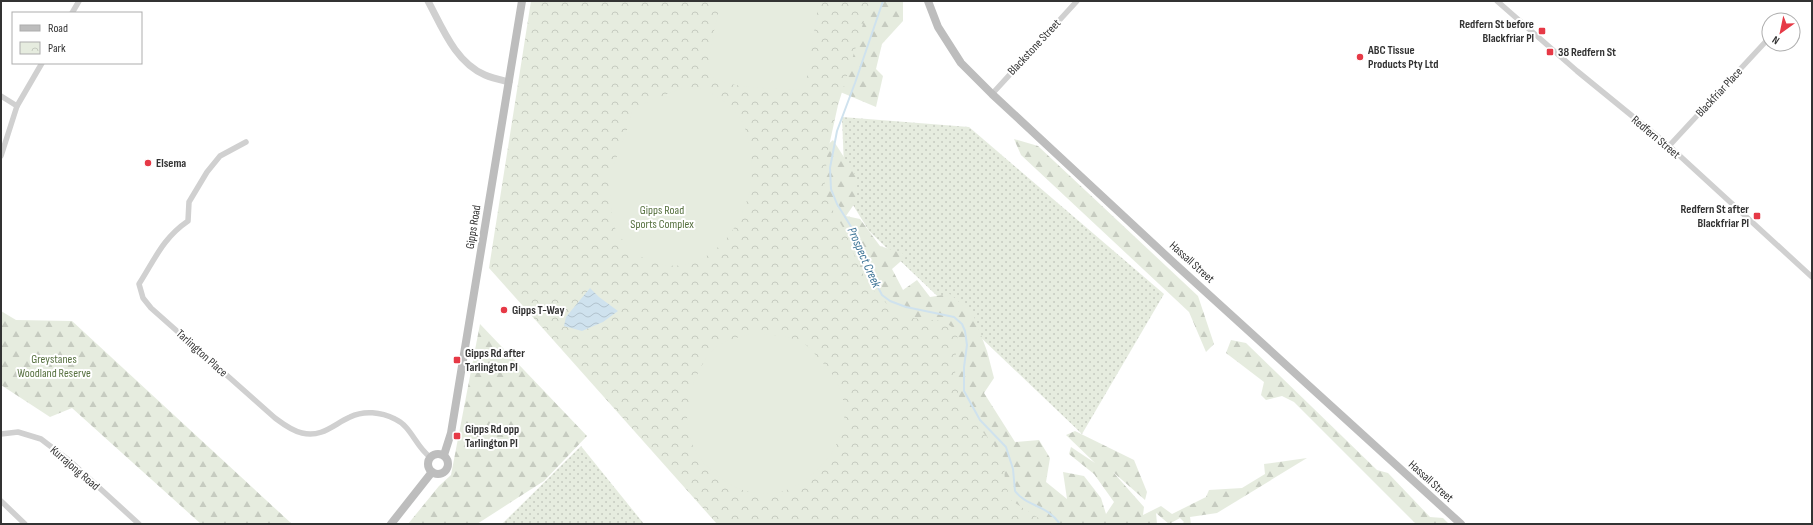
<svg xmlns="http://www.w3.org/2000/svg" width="1813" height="525" viewBox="0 0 1813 525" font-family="'Sofia Sans Condensed',sans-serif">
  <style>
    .grass { fill: url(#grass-dots) }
    .forest { fill: url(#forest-firs) }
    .park { fill: url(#park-crowns) }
    .pitch { fill: #e6ecdf }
    .water { fill: url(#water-waves) }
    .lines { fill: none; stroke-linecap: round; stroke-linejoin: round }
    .stream { stroke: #cfe2ee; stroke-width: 2 }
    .minor { stroke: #d0d0d0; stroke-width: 5.5 }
    .tertiary { stroke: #d0d0d0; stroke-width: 7 }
    .secondary { stroke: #bdbdbd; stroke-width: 8 }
    .poi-dot { fill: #e63946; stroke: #fff; stroke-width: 1.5 }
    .labels { text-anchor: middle; stroke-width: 4; stroke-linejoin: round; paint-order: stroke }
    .poi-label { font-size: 12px; font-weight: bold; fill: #333; stroke: #fff; text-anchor: start }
    .street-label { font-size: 12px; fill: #333; stroke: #fff }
    .park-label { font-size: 12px; fill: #56703f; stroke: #fff }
    .water-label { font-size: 13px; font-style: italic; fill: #3f7597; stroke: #fff }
  </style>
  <defs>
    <pattern id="grass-dots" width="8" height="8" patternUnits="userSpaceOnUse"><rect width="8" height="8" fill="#e6ecdf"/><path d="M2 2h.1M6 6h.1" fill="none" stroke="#c6cbc0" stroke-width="1.8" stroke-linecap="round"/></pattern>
    <pattern id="forest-firs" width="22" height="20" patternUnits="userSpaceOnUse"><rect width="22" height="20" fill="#e6ecdf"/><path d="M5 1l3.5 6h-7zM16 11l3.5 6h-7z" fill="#c6cbc0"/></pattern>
    <pattern id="park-crowns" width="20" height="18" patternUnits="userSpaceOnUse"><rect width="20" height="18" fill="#e6ecdf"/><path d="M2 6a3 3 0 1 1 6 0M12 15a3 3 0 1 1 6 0" fill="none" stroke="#c6cbc0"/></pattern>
    <pattern id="water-waves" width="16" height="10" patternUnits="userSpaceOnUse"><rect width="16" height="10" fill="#cfe2ee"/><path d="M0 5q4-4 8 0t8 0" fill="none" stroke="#b2c2cd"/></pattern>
  </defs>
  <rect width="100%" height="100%" fill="#fff"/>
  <!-- grass -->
  <g class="grass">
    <polygon points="842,117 969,127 1164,294 1082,434 869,231 845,192"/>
    <polygon points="581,446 644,524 502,524"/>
  </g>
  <!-- forest -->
  <g class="forest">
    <polygon points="846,1 903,1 903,21 882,44 876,69 883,76 876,107 826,86"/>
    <polygon points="1014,139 1038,146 1198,296 1214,344 1206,352 1189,312 1021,155"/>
    <polygon points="833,140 856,176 857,200 846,216 860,219 880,246 908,255 892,269 903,290 917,280 930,297 950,294 973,314 987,351 994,378 984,393 1015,442 1039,440 1050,458 1046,482 1067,499 1063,472 1084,476 1101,498 1106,514 1114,502 1094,474 1069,454 1071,447 1095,463 1066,435 1075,431 1134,460 1147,492 1145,500 1113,472 1144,507 1143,515 1161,506 1172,514 1206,497 1209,490 1242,488 1265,474 1264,464 1307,458 1217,513 1190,517 1191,524 1182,524 1184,522 1180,518 1169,524 1156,513 1157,524 1001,524 896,363 798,147 823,149"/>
    <polygon points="1,311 16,320 72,321 292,524 201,524 72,408 50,417 1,385"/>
    <polygon points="480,324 587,436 544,481 477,524 408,524 439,486 451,475"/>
    <polygon points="1231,340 1246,343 1377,470 1388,473 1430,517 1443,518 1449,524 1416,524 1294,402 1282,396 1266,400 1261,395 1264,382 1226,353"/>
  </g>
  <!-- park -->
  <polygon class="park" points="531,1 870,1 838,105 827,155 824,195 845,231 858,265 872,289 891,308 912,318 943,321 958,331 956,350 955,377 961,406 994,445 1004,461 1005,484 1012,501 1048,524 717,524 489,268"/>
  <!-- pitch -->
  <g class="pitch">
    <path d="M721,1h93l4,5 -13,84c-17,-1 -88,-1 -95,-16 -5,-10 8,-60 11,-73z"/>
    <path d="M682,88c6,0 13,0 19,1 16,5 39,22 44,39 5,17 9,36 6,54 -5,41 -39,90 -86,83 -14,-3 -28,-8 -38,-19 -5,-7 -13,-17 -15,-26 -1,-4 0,-10 0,-15 -1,-8 -4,-19 -3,-27 1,-5 4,-12 6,-17 6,-14 11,-28 16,-43h-1l3,-10z"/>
    <path d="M753,334c16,0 35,1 50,9 6,3 11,10 15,15 35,32 35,75 2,109 -12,12 -27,23 -44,26 -37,7 -82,-25 -88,-63 -3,-17 2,-37 8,-53 5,-10 11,-23 20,-30 10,-8 25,-10 37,-13z"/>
  </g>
  <!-- water -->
  <polygon class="water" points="590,288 599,297 618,311 603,322 582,331 564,326 566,317"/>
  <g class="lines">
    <!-- stream -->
    <path class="stream" d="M883,1l-28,82 -18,48 -7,37 1,21 6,15 18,29 17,43 10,19 8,6 16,6 48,10 8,7 3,7 2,14 -3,22v24l16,29 26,27 7,22 2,22c12,16 31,13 45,33"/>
    <!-- minor -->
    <g class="minor">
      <polyline points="1497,1 1577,71 1669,146 1812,277"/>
      <polyline points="72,13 79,1"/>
      <polyline points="992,94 1077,1"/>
      <polyline points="1,96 17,106"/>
      <path d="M246,142l-26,14 -13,16 -18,30 -1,19c-25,17 -33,38 -49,63l4,14 8,10 124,110c8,6 17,13 27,15 20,5 32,-9 48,-16 14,-7 31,-5 45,2 16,7 21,28 35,38"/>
      <polyline points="1669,146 1769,38"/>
      <polyline points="1,156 17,106 42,63"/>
      <polyline points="1,434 18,432 41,439 71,462 139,524"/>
      <polyline points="1,501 25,524"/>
    </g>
    <!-- tertiary -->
    <path class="tertiary" d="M428,1c14,26 27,61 57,74 7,3 16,5 24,7"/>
    <!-- secondary -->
    <g class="secondary">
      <polyline points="928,1 938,27 961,63 992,94 1175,264 1461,524"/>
      <circle cx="438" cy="464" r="10"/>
      <polyline points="444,455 451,433 522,1"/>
      <polyline points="391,524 432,472"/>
    </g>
  </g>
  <!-- markers -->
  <g class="poi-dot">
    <rect x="1538" y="27" width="8" height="8" rx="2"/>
    <rect x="1546" y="48" width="8" height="8" rx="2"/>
    <circle cx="1360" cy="57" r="4"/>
    <circle cx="148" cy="163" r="4"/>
    <rect x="1753" y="212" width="8" height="8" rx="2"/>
    <circle cx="504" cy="310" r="4"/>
    <rect x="453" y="356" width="8" height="8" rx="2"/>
    <rect x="453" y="432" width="8" height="8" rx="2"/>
  </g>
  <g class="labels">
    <!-- poi labels -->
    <g class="poi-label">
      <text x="1534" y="28" text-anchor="end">Redfern St before<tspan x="1534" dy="14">Blackfriar Pl</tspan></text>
      <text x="1368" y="54">ABC Tissue<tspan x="1368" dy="14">Products Pty Ltd</tspan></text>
      <text x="1558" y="56">38 Redfern St</text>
      <text x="156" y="167">Elsema</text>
      <text x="1749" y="213" text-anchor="end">Redfern St after<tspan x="1749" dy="14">Blackfriar Pl</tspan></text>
      <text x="512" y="314">Gipps T-Way</text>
      <text x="465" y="357">Gipps Rd after<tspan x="465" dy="14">Tarlington Pl</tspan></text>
      <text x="465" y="433">Gipps Rd opp<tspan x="465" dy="14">Tarlington Pl</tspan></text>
    </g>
    <!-- street labels -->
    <g class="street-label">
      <text transform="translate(1034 47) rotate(-47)" y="4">Blackstone Street</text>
      <text transform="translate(1719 92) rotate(-47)" y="4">Blackfriar Place</text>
      <text transform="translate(1656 137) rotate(40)" y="4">Redfern Street</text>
      <text transform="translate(473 227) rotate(-81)" y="4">Gipps Road</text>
      <text transform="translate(1192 262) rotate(42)" y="4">Hassall Street</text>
      <text transform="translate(202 353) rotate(42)" y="4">Tarlington Place</text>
      <text transform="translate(75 468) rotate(41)" y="4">Kurrajong Road</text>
      <text transform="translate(1431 481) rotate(42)" y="4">Hassall Street</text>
    </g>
    <!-- park labels -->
    <g class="park-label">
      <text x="662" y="214">Gipps Road<tspan x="662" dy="14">Sports Complex</tspan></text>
      <text x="54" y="363">Greystanes<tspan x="54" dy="14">Woodland Reserve</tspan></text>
    </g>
    <!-- water labels -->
    <g class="water-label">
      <text transform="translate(865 257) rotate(66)" y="5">Prospect Creek</text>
    </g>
  </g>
  <!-- border -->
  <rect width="1813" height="525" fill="none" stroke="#333333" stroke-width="4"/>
  <!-- legend -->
  <rect x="12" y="12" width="130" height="52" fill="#ffffff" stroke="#adadad"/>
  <rect x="20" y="25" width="20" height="6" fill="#bdbdbd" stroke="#adadad"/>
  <text x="48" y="32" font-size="12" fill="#333333">Road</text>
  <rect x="20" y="42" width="20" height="12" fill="url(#park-crowns)" stroke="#adadad"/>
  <text x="48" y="52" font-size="12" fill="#333333">Park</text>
  <!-- north arrow -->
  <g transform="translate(1781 32) rotate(213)"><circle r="19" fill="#ffffff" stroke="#adadad"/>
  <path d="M0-3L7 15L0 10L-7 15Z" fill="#e63946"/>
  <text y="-6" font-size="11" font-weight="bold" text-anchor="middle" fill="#333333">N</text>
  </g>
</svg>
